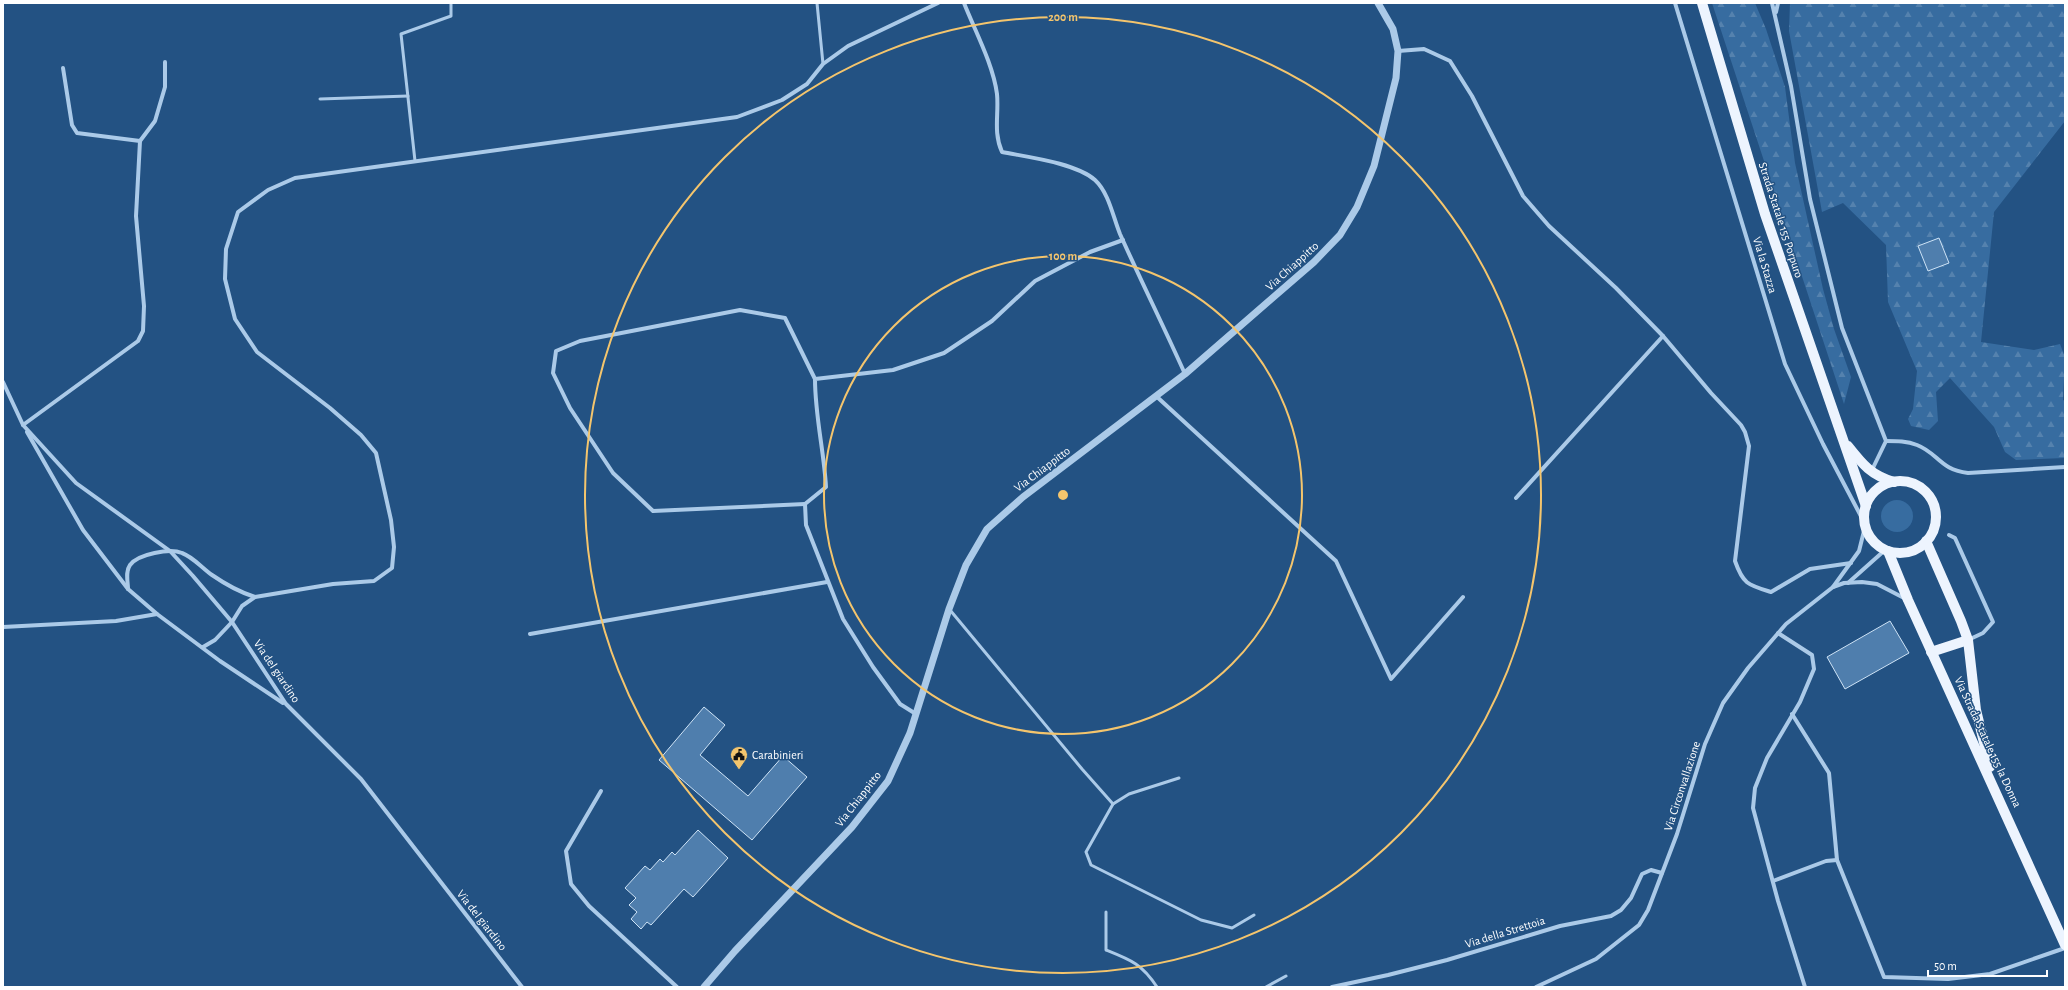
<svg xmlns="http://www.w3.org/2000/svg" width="2068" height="990" viewBox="0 0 2068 990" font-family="'Alegreya Sans',sans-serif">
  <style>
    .forest { fill: url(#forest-firs) }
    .garden { fill: #376ca0 }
    .building { fill: #4f7ead; stroke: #cee3f6 }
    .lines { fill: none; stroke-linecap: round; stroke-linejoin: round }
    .service { stroke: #abcae8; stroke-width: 3 }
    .minor { stroke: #abcae8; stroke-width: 4 }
    .tertiary { stroke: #abcae8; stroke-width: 7 }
    .primary { stroke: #edf4fe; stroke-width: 10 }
    .ring { fill: none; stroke: #f4c56d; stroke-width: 2 }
    .labels { text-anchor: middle; stroke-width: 3; stroke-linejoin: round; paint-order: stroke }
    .street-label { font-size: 12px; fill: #fff; stroke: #235283 }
    .poi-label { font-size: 12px; fill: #fff; stroke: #235283; text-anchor: start }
    .centre { fill: #f4c56d; stroke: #235283; stroke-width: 2 }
    .ring-label { font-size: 12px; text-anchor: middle; font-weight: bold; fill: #f4c56d; stroke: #235283; stroke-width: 3; stroke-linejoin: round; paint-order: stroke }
  </style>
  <defs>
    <pattern id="forest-firs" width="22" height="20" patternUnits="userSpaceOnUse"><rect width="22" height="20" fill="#376ca0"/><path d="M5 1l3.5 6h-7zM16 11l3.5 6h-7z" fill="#5582ae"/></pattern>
  </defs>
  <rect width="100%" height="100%" fill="#235283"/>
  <!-- forest -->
  <g class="forest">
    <polygon points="1712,3 1755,3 1766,29 1785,87 1795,163 1823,289 1834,329 1851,377 1844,404"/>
    <polygon points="1790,3 2065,3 2065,121 1994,212 1981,342 2034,350 2060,344 2065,357 2063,400 2065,401 2065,458 2016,460 2005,452 1994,427 1950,378 1936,392 1938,421 1929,430 1911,426 1908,419 1913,409 1917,371 1888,302 1886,245 1843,203 1822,212 1789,31"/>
  </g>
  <!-- garden -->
  <circle class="garden" cx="1897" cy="516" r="16"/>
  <!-- building -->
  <g class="building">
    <polygon points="1939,238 1949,263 1928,271 1918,246"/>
    <polygon points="1890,621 1909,653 1845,689 1827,657"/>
    <polygon points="704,707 725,725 700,755 748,796 783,756 807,777 752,840 659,760"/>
    <polygon points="698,830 728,858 693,897 684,889 651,925 647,922 641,929 631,919 637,912 629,905 636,898 625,888 645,866 650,870 660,859 663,862 672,852 675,855"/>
  </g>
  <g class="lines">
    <!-- service -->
    <g class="service">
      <polyline points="817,3 823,64"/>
      <polyline points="320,99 408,96"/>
      <polyline points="415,161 401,34 451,16 451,3"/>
      <polyline points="950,610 1082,769 1113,804 1086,852 1091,865 1201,920 1232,928 1254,915"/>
      <polyline points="1113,804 1129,794 1179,778"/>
      <path d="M1106,912v38c25,10 36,14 51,37"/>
      <polyline points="1266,987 1286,976"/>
    </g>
    <!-- minor -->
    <g class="minor">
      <path d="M964,3c11,28 29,61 33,91 2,20 -4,38 5,58 25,5 74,11 93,28 14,13 18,37 25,54 21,47 44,93 65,140"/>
      <polyline points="1675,3 1785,364 1823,444 1864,522"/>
      <polyline points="1772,3 1791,86 1810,199 1842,328 1886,441 1871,472"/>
      <polyline points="1776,12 1778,3"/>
      <path d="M1398,51l26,-2 26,12 22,35 51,100 26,30 67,62 47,48 48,57 30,32 4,7 4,14 -14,115c8,23 13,24 36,31l39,-23 41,-6"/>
      <polyline points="63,68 72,125 77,133 140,141"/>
      <polyline points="3,382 23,425 76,483 170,551 193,576 232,622 286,704 361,779 522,987"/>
      <polyline points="1156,396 1336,561 1391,679 1463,597"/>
      <polyline points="23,425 138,341 143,331 144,306 136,216 140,141 155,121 165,87 165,62"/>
      <polyline points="27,432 83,530 128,589 157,614 220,661 283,703"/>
      <path d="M1886,441c11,0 21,0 31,4 21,8 23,25 51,28l97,-6"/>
      <polyline points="1516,498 1663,336"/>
      <polyline points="805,504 653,511 613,473 570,408 553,373 556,351 580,341 740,310 785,318 815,379"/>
      <polyline points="1949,535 1955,538 1993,622 1983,633 1968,640"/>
      <polyline points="1848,583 1885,550"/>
      <polyline points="1833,587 1859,551 1865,527"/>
      <path d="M128,589c0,-7 -3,-17 2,-24 8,-11 40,-17 52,-12 11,4 20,15 30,22 13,9 27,17 43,22"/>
      <polyline points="3,627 116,621 157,614"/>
      <polyline points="1778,633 1812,655 1814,669 1800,702 1767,758 1755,788 1753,808 1778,901 1805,987"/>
      <polyline points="530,634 827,582"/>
      <polyline points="203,647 215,640 232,622 242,606 255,597 333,584 374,581 392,568 394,547 391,520 376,453 361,435 330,408 257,352 235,319 225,279 226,249 238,212 268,190 295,178 737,117 782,100 807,84 823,64 848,46 938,3"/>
      <path d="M916,714l-16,-10 -27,-37 -30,-48 -37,-94 -1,-21 21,-17c-2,-36 -11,-71 -11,-108l78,-9 51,-17 48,-32 43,-40 55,-29 33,-12"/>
      <polyline points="1792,714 1829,773 1837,860 1884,977 1948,979 1990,974 2065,948"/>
      <polyline points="601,791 566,851 571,884 589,906 677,987"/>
      <polyline points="1773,881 1826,861 1837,860"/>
      <polyline points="1332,987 1388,975 1447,960 1560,926 1611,916 1621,910 1631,898 1642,874 1651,870 1662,873"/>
      <polyline points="1536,987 1596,959 1639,925 1648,910 1677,834 1705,744 1723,703 1748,668 1786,624 1833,587 1844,583 1862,582 1877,584 1904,598"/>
    </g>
    <!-- tertiary -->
    <polyline class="tertiary" points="704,987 735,951 852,827 888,781 910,733 949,609 966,565 987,529 1023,497 1185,374 1314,262 1340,235 1357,207 1374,166 1396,78 1398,51 1393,29 1378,3"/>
    <!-- primary -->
    <g class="primary">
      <polyline points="1702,3 1765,214 1866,506"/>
      <path d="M1848,446c15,19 23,29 46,36"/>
      <circle cx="1900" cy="517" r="36"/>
      <polyline points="1926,541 1961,621 1968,640 1976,710 1990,767"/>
      <polyline points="1888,551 1908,600 2065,945"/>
      <polyline points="1931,652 1968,640"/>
    </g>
  </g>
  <!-- distance rings -->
  <g class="ring">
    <circle cx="1063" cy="495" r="239"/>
    <circle cx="1063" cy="495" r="478"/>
  </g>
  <!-- icons -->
  <defs>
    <symbol id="civic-pin" viewBox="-11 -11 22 30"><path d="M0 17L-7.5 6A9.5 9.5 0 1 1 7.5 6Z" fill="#f4c56d" stroke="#235283"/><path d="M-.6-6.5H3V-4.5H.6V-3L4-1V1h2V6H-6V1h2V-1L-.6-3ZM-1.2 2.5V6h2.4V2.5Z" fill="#111"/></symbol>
  </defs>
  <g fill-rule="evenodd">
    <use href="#civic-pin" x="729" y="745" width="20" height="27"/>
  </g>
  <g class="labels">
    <!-- street labels -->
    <g class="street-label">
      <text transform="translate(1781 220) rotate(72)" y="4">Strada Statale 155 Porpuro</text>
      <text transform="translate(1765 265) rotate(73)" y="4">Via la Stazza</text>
      <text transform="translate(1292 266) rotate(-42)" y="4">Via Chiappitto</text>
      <text transform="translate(1042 469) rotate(-37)" y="4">Via Chiappitto</text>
      <text transform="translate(277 671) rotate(56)" y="4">Via del giardino</text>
      <text transform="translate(1988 742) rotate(65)" y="4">Via Strada Statale 155 la Donna</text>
      <text transform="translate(1682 786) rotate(-72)" y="4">Via Circonvallazione</text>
      <text transform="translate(858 799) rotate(-52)" y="4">Via Chiappitto</text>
      <text transform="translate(482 920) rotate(52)" y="4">Via del giardino</text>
      <text transform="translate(1505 932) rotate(-17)" y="4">Via della Strettoia</text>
    </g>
    <!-- poi labels -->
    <g class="poi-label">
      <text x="752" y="759">Carabinieri</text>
    </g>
  </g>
  <circle cx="1063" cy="495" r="6" class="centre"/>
  <g class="ring-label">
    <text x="1063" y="21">200 m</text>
    <text x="1063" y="260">100 m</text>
  </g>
  <!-- border -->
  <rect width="2068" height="990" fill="none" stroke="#ffffff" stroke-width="8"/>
  <!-- scale -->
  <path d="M1928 970v6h119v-6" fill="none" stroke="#ffffff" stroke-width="2"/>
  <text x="1934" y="970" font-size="12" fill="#ffffff" stroke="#235283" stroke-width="3" paint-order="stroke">50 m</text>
</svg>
